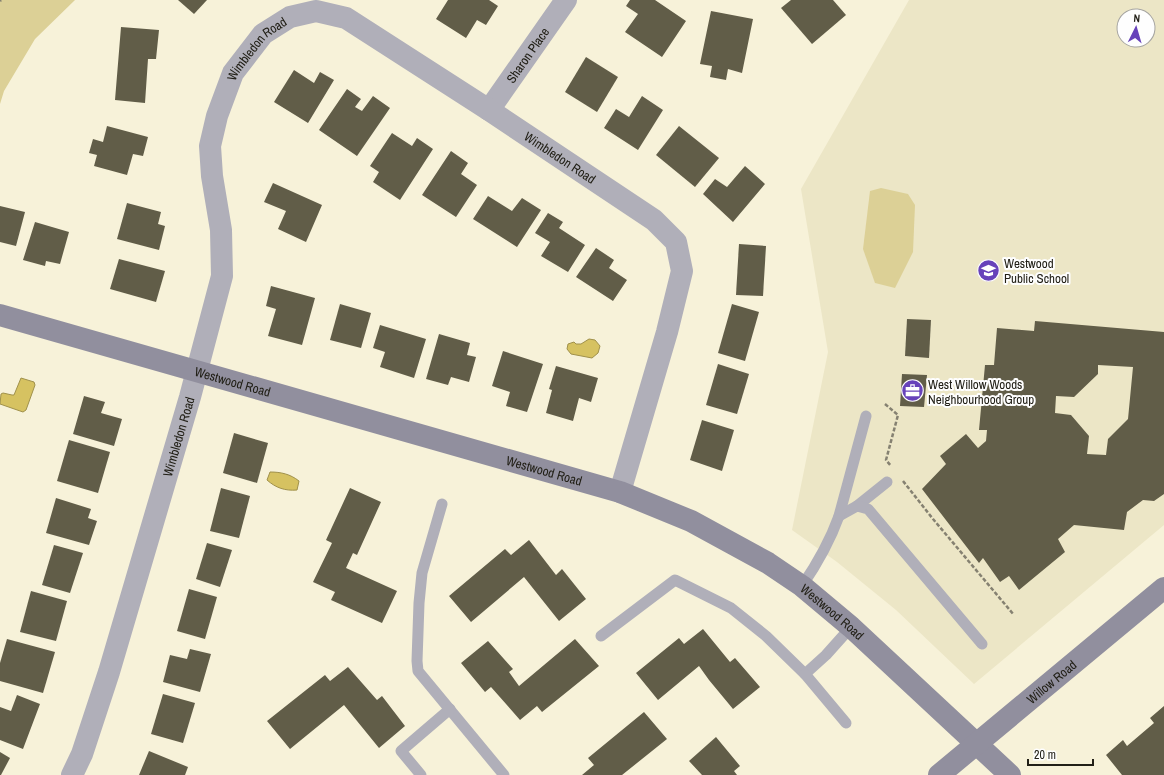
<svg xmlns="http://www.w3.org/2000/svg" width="1164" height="775" viewBox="0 0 1164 775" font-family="'Archivo Narrow',sans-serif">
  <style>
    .built { fill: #ece6c6; fill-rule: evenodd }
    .green { fill: #dcd096 }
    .water { fill: #d6c261; stroke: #a0914b }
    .building { fill: #615d48; fill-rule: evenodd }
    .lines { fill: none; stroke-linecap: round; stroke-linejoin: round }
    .path { stroke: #858171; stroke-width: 2.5; stroke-dasharray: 4 2; stroke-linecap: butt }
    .lane { stroke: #b0afb9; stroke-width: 11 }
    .street { stroke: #b0afb9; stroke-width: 22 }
    .secondary { stroke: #918f9e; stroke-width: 22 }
    .labels { text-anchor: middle; stroke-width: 4; stroke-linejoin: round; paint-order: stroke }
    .street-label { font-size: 13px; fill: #222017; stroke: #fefefe }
    .poi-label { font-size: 13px; fill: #222017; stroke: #fefefe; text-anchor: start }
  </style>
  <rect width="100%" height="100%" fill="#f7f2d9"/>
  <!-- built -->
  <path class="built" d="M909,0h255v525l-190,159 -78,-74 -59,-48 -45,-32 36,-178 -27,-163zM1124,16h24v24h-24z"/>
  <!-- green -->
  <g class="green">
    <polygon points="0,0 75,0 35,39 4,91 0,104"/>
    <polygon points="881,188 908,194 915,205 913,252 895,288 875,283 863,249 870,191"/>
  </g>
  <!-- water -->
  <g class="water">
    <polygon points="589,339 595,340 600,346 598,353 592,358 571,354 567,349 568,344 574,342 576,344 581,344"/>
    <polygon points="21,378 34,382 35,385 26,410 23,412 0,404 1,394 3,393 12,395 14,395"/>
    <path d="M270,472c11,0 20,2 29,9l-2,9c-12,1 -21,-2 -30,-10z"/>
  </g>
  <!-- building -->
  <g class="building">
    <polygon points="178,0 207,0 194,14"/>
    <polygon points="448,0 489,0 498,6 486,25 477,20 466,38 436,19"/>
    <polygon points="630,0 655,0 686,21 662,57 625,32 638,14 626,6"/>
    <polygon points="791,0 833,0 846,15 812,44 781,8"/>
    <polygon points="711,11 753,19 742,73 728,69 726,80 710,77 712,66 700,64"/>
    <polygon points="121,27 159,30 156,59 148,59 145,103 115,100"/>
    <polygon points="586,57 618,77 597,112 565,92"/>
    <polygon points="294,70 314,83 320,72 334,80 308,123 274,102"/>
    <polygon points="347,89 361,99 355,107 362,111 373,96 390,108 357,156 319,130"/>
    <polygon points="642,96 663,110 638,150 604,128 616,109 629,117"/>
    <polygon points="107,126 148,137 143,156 133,154 127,175 94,166 97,155 89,153 93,139 103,142"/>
    <polygon points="679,126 719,158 695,187 656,155"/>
    <polygon points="392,133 412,146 417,138 433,149 400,200 373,182 379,172 370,166"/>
    <polygon points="451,151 468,163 461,174 477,185 456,217 422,195"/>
    <polygon points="745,166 765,184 733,222 703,194 715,179 727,187"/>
    <polygon points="273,183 322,205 306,242 278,229 286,211 264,202"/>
    <polygon points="488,196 512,211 522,198 541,210 517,247 473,219"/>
    <polygon points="127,203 161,212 158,224 165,226 159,250 117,239"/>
    <polygon points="0,206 25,212 16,246 0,242"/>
    <polygon points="548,213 563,222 559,228 585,245 568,272 541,256 550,242 535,233"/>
    <polygon points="35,222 69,232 60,264 46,261 45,266 23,260"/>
    <polygon points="739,244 766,246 763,296 736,295"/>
    <polygon points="596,248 614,260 609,268 627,280 613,301 576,277"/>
    <polygon points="119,259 165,271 156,302 110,289"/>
    <polygon points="271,286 315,298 302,345 268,336 276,309 266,306"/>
    <polygon points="340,304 371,313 361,348 330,340"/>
    <polygon points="732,304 759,312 745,361 718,353"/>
    <polygon points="907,319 931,320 929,358 905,356"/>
    <path d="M1035,321l129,11v162l-10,7 -11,-1 -16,12 -3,18 -50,-5 -16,14 7,13 -46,38 -10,-14 -9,6 -17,-24 -4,5 -57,-74 24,-25 -6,-8 26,-22 12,14 8,-7 1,-11h-8l6,-65h9l3,-37 37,3zM1098,365l35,2 -5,52 -20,20 -2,16 -19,-1 2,-18 -18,-21 -16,-2 1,-17 18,1 24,-23z"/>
    <polygon points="380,325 426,339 414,378 380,367 385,352 373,348"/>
    <polygon points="439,334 470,343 467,355 476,357 469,382 451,377 448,385 426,379"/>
    <polygon points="503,351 543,364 527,412 506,406 510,392 492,386"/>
    <polygon points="718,364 749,374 737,414 706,405"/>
    <polygon points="556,366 598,378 591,402 579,398 573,421 546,413 552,390 549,389"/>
    <polygon points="902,374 927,375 924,407 900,406"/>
    <polygon points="84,396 105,402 101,413 122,419 114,446 73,434"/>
    <polygon points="702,420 734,430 722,471 690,460"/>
    <polygon points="234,433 268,443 257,483 223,473"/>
    <polygon points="69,440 110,452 98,493 57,481"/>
    <polygon points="221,488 250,496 239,538 210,531"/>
    <polygon points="350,488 381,502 357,555 353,553 346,568 397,591 382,623 331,600 335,592 313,582 332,543 326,540"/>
    <polygon points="56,498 91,509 88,518 97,521 89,545 46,533"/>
    <polygon points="529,540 556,575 562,569 586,599 559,621 524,577 471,622 449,596 505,549 511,555"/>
    <polygon points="207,543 232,550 220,587 196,579"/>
    <polygon points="54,545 83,553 70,593 42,585"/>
    <polygon points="189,589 217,597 205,639 177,631"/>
    <polygon points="31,591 67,601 56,641 20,632"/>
    <polygon points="703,629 730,662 735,658 760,687 733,709 709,680 699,666 658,700 636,673 679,638 684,644"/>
    <polygon points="7,639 55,652 43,693 0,681 0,663"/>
    <polygon points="575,639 599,666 542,712 537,706 520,720 491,687 485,692 461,663 488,641 513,669 509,672 519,686"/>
    <polygon points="190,649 211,654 200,692 163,682 170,655 187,659"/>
    <polygon points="348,667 377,700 382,696 405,726 379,748 344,705 290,749 267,721 325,675 330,681"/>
    <polygon points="163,694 195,703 183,743 151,734"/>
    <polygon points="17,695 40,704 23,749 0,740 0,707 11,711"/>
    <polygon points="1164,706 1164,775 1122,775 1106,755 1123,740 1127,746 1154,723 1150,718"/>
    <polygon points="644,712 667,739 622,775 582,775 594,765 588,758"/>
    <polygon points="716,737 740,766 734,771 737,775 702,775 689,761"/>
    <polygon points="149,751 188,767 185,775 139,775"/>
    <polygon points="0,752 10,758 1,775 0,775"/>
  </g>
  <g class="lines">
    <!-- path -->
    <g class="path">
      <polyline points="0,1 1,0"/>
      <polyline points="885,404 898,415 886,460 891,466"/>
      <polyline points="903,481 933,519 1014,615"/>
    </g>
    <!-- lane -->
    <g class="lane">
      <polyline points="442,504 422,573 419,603 417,661 418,671 504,775"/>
      <polyline points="857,506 887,482"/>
      <polyline points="839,516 857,506 868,509 982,644"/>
      <path d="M802,586c15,-22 28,-45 37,-70l27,-100"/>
      <polyline points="601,636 675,580 731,608 766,636 805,674 826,655 851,627"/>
      <polyline points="805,674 846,723"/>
      <polyline points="421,775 401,751 450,709"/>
    </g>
    <!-- street -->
    <g class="street">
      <path id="s1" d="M489,110l77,-110"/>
      <path id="s2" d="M72,775l10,-21 27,-82 81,-275 32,-121 -1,-46 -9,-54 -2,-30 7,-30 16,-43 30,-39 27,-17 26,-6 30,7 143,92 165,110 22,22 6,29 -15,61 -47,160"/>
    </g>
    <!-- secondary -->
    <g class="secondary">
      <path id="s3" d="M0,315l620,177 71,29 77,42 34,23 49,41 159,148"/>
      <path id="s4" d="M939,775l225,-187"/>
    </g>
  </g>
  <!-- icons -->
  <defs>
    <symbol id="school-disc" viewBox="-11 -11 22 22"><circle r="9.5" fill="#6742ba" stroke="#fefefe"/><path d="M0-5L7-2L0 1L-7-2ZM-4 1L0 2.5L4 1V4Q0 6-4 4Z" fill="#fff"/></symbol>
    <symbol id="office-disc" viewBox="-11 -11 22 22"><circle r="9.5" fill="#6742ba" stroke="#fefefe"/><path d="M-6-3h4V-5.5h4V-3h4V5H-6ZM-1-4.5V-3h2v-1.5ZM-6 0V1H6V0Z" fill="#fff"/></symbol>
  </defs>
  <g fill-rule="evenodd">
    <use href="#school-disc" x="976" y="258" width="25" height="25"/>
    <use href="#office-disc" x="900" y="378" width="25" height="25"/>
  </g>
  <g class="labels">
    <!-- street labels -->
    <g class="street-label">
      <text dy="5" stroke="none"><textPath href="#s2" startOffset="763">Wimbledon Road</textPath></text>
      <text dy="5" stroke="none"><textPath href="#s1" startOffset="67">Sharon Place</textPath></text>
      <text dy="5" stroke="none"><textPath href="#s2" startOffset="1123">Wimbledon Road</textPath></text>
      <text dy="5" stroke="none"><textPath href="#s3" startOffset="242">Westwood Road</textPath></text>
      <text dy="5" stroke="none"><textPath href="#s2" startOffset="355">Wimbledon Road</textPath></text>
      <text dy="5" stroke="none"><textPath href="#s3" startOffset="566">Westwood Road</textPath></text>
      <text dy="5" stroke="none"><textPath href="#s3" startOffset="890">Westwood Road</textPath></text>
      <text dy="5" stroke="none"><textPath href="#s4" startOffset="146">Willow Road</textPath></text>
    </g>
    <!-- poi labels -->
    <g class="poi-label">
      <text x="1004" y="268">Westwood<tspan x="1004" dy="15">Public School</tspan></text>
      <text x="928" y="389">West Willow Woods<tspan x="928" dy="15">Neighbourhood Group</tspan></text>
    </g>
  </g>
  <!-- north arrow -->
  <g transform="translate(1136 28) rotate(5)"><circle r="19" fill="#fefefe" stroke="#a6a5a2"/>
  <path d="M0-3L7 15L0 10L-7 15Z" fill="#6742ba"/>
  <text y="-6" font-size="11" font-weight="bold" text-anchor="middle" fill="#222017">N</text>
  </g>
  <!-- scale -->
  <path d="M1028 759v6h65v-6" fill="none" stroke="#222017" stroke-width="2"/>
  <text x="1034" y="759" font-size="12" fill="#222017" stroke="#fefefe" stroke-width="3" paint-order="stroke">20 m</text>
</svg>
